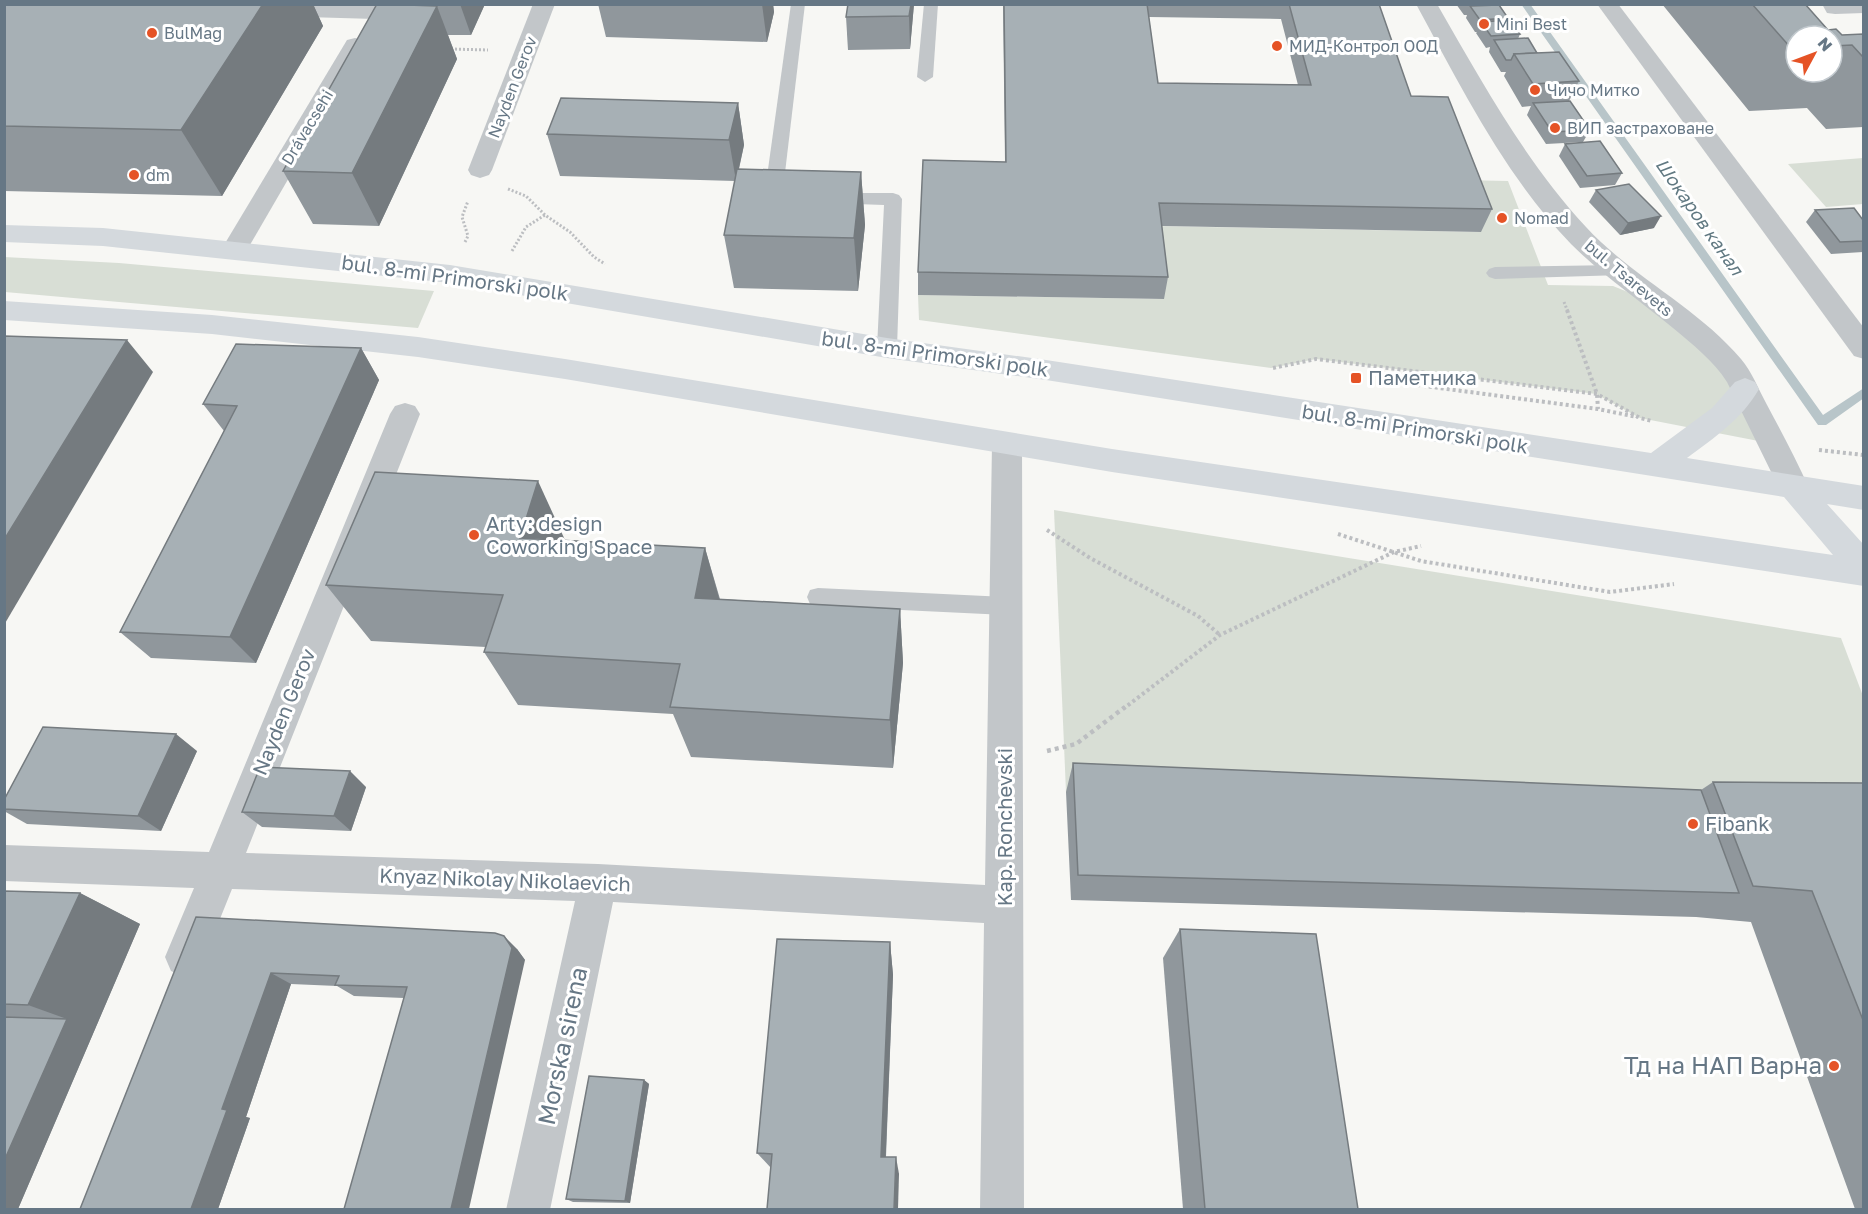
<svg xmlns="http://www.w3.org/2000/svg" width="1868" height="1214" viewBox="0 0 1868 1214" font-family="'Golos Text',sans-serif">
  <style>
    .green { fill: #d8ded5 }
    .lines { fill: none; stroke-linecap: round; stroke-linejoin: round }
    .stream { fill: #b8c5c9; fill-rule: evenodd }
    .path-far2 { stroke: #bcbec1; stroke-width: 3; stroke-dasharray: 2 2; stroke-linecap: butt }
    .path-far1 { stroke: #bcbec1; stroke-width: 4; stroke-dasharray: 3 3; stroke-linecap: butt }
    .path { stroke: #bcbec1; stroke-width: 4.5; stroke-dasharray: 4 4; stroke-linecap: butt }
    .lane { fill: #c2c6c9; fill-rule: evenodd }
    .street { fill: #c2c6c9; fill-rule: evenodd }
    .primary { fill: #d4d9dd; fill-rule: evenodd }
    .wall { fill: #90979c; fill-rule: evenodd }
    .shaded-wall { fill: #757b7f }
    .building { fill: #a7b0b5; stroke: #757b7f; stroke-width: 1.5 }
    .poi-dot { fill: #e55326; stroke: #fff; stroke-width: 2 }
    .labels { text-anchor: middle; stroke-width: 6; stroke-linejoin: round; paint-order: stroke }
    .far-poi-label { font-size: 16px; fill: #667785; stroke: #fff; text-anchor: start }
    .far-street-label { font-size: 16px; fill: #667785; stroke: #fff }
    .far-water-label { font-size: 18px; font-style: italic; fill: #617982; stroke: #fff }
    .street-label { font-size: 20px; fill: #667785; stroke: #fff }
    .poi-label { font-size: 20px; fill: #667785; stroke: #fff; text-anchor: start }
    .near-street-label { font-size: 24px; fill: #667785; stroke: #fff }
    .near-poi-label { font-size: 24px; fill: #667785; stroke: #fff; text-anchor: end }
  </style>
  <rect width="100%" height="100%" fill="#f7f7f4"/>
  <!-- green -->
  <g class="green">
    <polygon points="1863,158 1863,204 1826,207 1788,164"/>
    <polygon points="1460,180 1508,181 1548,285 1613,286 1660,305 1700,337 1774,444 1640,418 1596,394 1316,359 1271,368 919,320 918,295 1163,299 1154,226 1480,232"/>
    <polygon points="4,257 119,263 434,291 418,328 5,292"/>
    <polygon points="1054,510 1841,638 1863,696 1863,795 1661,818 1066,792"/>
  </g>
  <g class="lines">
    <!-- stream -->
    <polygon class="stream" points="1521,4 1530,4 1823,415 1864,388 1864,398 1826,425 1818,425"/>
    <!-- path-far2 -->
    <g class="path-far2">
      <polyline points="451,49 488,50"/>
      <polyline points="508,189 526,196 545,215 570,232 594,257 605,264"/>
      <polyline points="465,242 468,236 462,217 468,201"/>
      <polyline points="512,251 526,227 545,215"/>
      <polyline points="1564,302 1568,312"/>
    </g>
    <!-- path-far1 -->
    <g class="path-far1">
      <polyline points="1567,310 1597,394 1598,409"/>
      <polyline points="1273,368 1316,359 1597,394 1640,418 1652,421"/>
      <polyline points="1416,373 1417,385 1598,409 1637,417"/>
      <polyline points="1819,450 1864,455"/>
      <polyline points="1047,530 1090,558 1198,616 1220,635"/>
      <polyline points="1338,534 1421,561 1610,592 1674,584"/>
      <polyline points="1123,709 1220,635 1394,552 1421,546"/>
    </g>
    <!-- path -->
    <polyline class="path" points="1047,751 1076,744 1125,707"/>
    <!-- lane -->
    <g class="lane">
      <polygon points="791,4 805,4 782,198 779,202 767,202 764,198"/>
      <polygon points="924,4 938,4 933,77 925,82 917,77"/>
      <polygon points="833,193 893,193 899,195 902,199 897,348 894,353 887,355 880,353 877,348 884,205 827,203 824,199 827,195"/>
      <polygon points="1616,265 1622,267 1625,271 1622,275 1495,279 1489,277 1486,273 1489,269 1495,267"/>
      <polygon points="818,588 1006,597 1014,599 1017,606 1014,613 1006,615 818,606 810,604 807,597 810,590"/>
    </g>
    <!-- street -->
    <g class="street">
      <polygon points="324,4 375,5 383,7 386,12 383,17 375,19 272,16 264,15 261,10 268,4"/>
      <polygon points="533,4 555,4 492,170 489,175 480,178 471,175 468,170"/>
      <path d="M1416,4h21c45,78 88,157 149,223 46,50 111,80 155,132 11,13 17,29 25,44 15,28 30,56 43,85l-4,8 -11,4 -11,-4 -56,-114c-13,-21 -35,-38 -54,-54 -34,-28 -71,-53 -102,-84 -66,-68 -110,-157 -155,-240z"/>
      <polygon points="1597,4 1618,4 1864,328 1864,359 1854,356"/>
      <polygon points="1822,4 1864,4 1864,13 1835,14 1827,13"/>
      <polygon points="355,38 363,40 366,45 247,250 243,256 234,259 225,256 221,250 347,40"/>
      <polygon points="405,403 415,406 420,414 246,853 598,864 985,885 992,444 996,436 1007,433 1018,436 1022,444 1024,1210 980,1210 984,923 613,902 550,1210 506,1210 575,901 232,889 199,971 185,977 171,971 165,957 194,888 4,881 4,845 209,852 390,414 395,406"/>
    </g>
    <!-- primary -->
    <path class="primary" d="M4,225l99,3 347,37 437,73 159,22 605,93 61,-45 23,-26 10,-4 10,4 4,7c-17,30 -45,49 -72,69l177,28v24l-37,-6 37,41v41l-752,-114 -547,-93 -147,-22 -206,-23 -208,-14v-19l208,14 206,22 147,22 547,90 721,106 -49,-58 -738,-117 -159,-22 -437,-75 -347,-37 -99,-4z"/>
  </g>
  <!-- wall -->
  <g class="wall">
    <polygon points="4,4 313,4 323,26 222,196 4,191"/>
    <polygon points="404,4 485,4 471,35 448,35 457,59 379,226 313,224 283,171"/>
    <polygon points="598,4 773,4 774,12 767,42 606,37"/>
    <polygon points="914,4 910,49 848,50 846,17"/>
    <path d="M1003,4h376l32,92 81,113 -11,23 -319,-6 6,51 -4,22 -246,-4v-23l87,-110zM1149,17l132,2 17,66 -140,-2z"/>
    <polygon points="1456,4 1499,5 1508,18 1507,20 1520,34 1518,39 1579,81 1569,101 1590,130 1583,142 1546,144 1527,115 1531,106 1522,107 1504,76 1506,72 1501,72 1489,52 1490,47 1486,48 1476,33 1477,32 1475,32 1466,18 1467,15 1464,15"/>
    <path d="M1662,4h143l23,26 14,5 21,-1v93l-37,2 -19,-21 -58,3zM1796,36h36v36h-36z"/>
    <polygon points="738,103 744,145 739,169 861,172 865,225 858,291 734,288 724,235 735,181 560,176 547,134"/>
    <polygon points="1565,144 1622,173 1615,185 1580,188 1559,156"/>
    <polygon points="1596,190 1654,228 1620,235 1589,202"/>
    <polygon points="1815,210 1863,220 1863,252 1831,254 1806,222"/>
    <polygon points="361,348 379,380 256,663 151,658 120,632 224,431 203,404"/>
    <polygon points="565,540 705,548 720,599 900,609 903,663 893,768 691,757 673,714 518,705 484,652 486,647 371,641 326,585"/>
    <polygon points="197,751 161,831 27,824 4,811 4,800"/>
    <polygon points="1073,763 1701,790 1713,782 1863,783 1863,1209 1855,1209 1751,922 1696,917 1071,900 1066,792"/>
    <polygon points="366,787 351,831 262,827 242,812"/>
    <polygon points="4,891 80,893 140,924 18,1209 4,1209"/>
    <polygon points="196,917 517,949 525,960 404,998 354,996 337,986 291,984 246,1117 250,1118 218,1209 80,1209"/>
    <polygon points="1180,929 1358,1209 1183,1209 1163,958"/>
    <polygon points="890,942 893,975 886,1157 899,1174 771,1168 757,1153"/>
    <polygon points="644,1080 649,1084 630,1203 573,1202 566,1199"/>
  </g>
  <!-- shaded-wall -->
  <g class="shaded-wall">
    <polygon points="263,4 313,4 323,26 222,196 181,130"/>
    <polygon points="460,4 485,4 471,35"/>
    <polygon points="762,4 773,4 774,12 767,42"/>
    <polygon points="911,4 914,4 910,49 909,16"/>
    <polygon points="437,6 457,59 379,226 352,173"/>
    <polygon points="738,103 744,145 736,181 729,140"/>
    <polygon points="861,172 865,225 858,291 854,238"/>
    <polygon points="1661,216 1654,228 1620,235 1628,223"/>
    <polygon points="127,340 153,372 4,625 4,540"/>
    <polygon points="361,348 379,380 256,663 230,637"/>
    <polygon points="538,481 565,540 520,538"/>
    <polygon points="705,548 721,605 695,598"/>
    <polygon points="900,609 903,663 893,768 890,720"/>
    <polygon points="176,734 197,751 161,831 138,816"/>
    <polygon points="350,771 366,787 351,831 334,816"/>
    <polygon points="80,893 140,924 18,1209 4,1209 4,1161 67,1019 28,1005"/>
    <polygon points="504,936 517,949 525,960 469,1209 451,1209"/>
    <polygon points="890,942 893,975 885,1173 881,1157"/>
    <polygon points="271,973 291,984 246,1117 250,1118 218,1209 191,1209 222,1109"/>
    <polygon points="644,1080 649,1084 630,1203 625,1201"/>
    <polygon points="896,1157 899,1174 898,1209 894,1209"/>
  </g>
  <!-- building -->
  <g class="building">
    <polygon points="4,4 263,4 181,130 4,126"/>
    <polygon points="377,4 437,6 352,173 283,171"/>
    <polygon points="848,4 911,4 909,16 846,17"/>
    <polygon points="1004,4 1147,4 1158,83 1311,85 1289,4 1379,4 1411,96 1448,97 1492,209 1159,203 1168,277 918,272 923,160 1006,162"/>
    <polygon points="1752,4 1805,4 1828,30 1836,29 1842,35 1863,34 1863,57 1852,45 1832,46 1832,36 1796,36 1796,48 1791,48"/>
    <polygon points="1499,5 1508,18 1480,20 1470,6"/>
    <polygon points="1510,20 1520,34 1491,36 1481,22"/>
    <polygon points="1528,38 1537,53 1514,54 1511,60 1506,60 1494,40"/>
    <polygon points="1559,52 1579,81 1533,84 1514,54"/>
    <polygon points="561,98 738,103 729,140 547,134"/>
    <polygon points="1570,101 1590,130 1552,132 1533,103"/>
    <polygon points="1600,141 1622,173 1587,176 1565,144"/>
    <polygon points="737,169 861,172 854,238 724,235"/>
    <polygon points="1629,184 1661,216 1628,223 1596,190"/>
    <polygon points="1854,208 1863,220 1863,241 1840,242 1815,210"/>
    <polygon points="4,336 127,340 4,540"/>
    <polygon points="236,344 361,348 230,637 120,632 237,406 203,404"/>
    <polygon points="375,472 538,481 520,538 705,548 695,598 900,609 890,720 670,707 680,664 484,652 503,595 326,585"/>
    <polygon points="43,727 176,734 138,816 4,809 4,800"/>
    <polygon points="1073,763 1701,790 1739,893 1078,875"/>
    <polygon points="260,767 350,771 334,816 242,812"/>
    <polygon points="1713,782 1863,783 1863,1020 1812,891 1753,886"/>
    <polygon points="4,891 80,893 28,1005 4,1004"/>
    <polygon points="196,917 495,933 504,936 512,948 451,1209 344,1209 407,987 335,985 339,976 271,973 222,1109 227,1110 191,1209 80,1209"/>
    <polygon points="1180,929 1316,934 1358,1209 1205,1209"/>
    <polygon points="777,939 890,942 881,1157 896,1157 894,1209 767,1209 772,1154 757,1153"/>
    <polygon points="4,1017 67,1019 4,1161"/>
    <polygon points="589,1076 644,1080 625,1201 566,1199"/>
  </g>
  <!-- markers -->
  <g class="poi-dot">
    <circle cx="1484" cy="24" r="6"/>
    <circle cx="152" cy="33" r="6"/>
    <circle cx="1277" cy="46" r="6"/>
    <circle cx="1535" cy="90" r="6"/>
    <circle cx="1555" cy="128" r="6"/>
    <circle cx="134" cy="175" r="6"/>
    <circle cx="1502" cy="218" r="6"/>
    <rect x="1350" y="372" width="12" height="12" rx="3"/>
    <circle cx="474" cy="535" r="6"/>
    <circle cx="1693" cy="824" r="6"/>
    <circle cx="1834" cy="1066" r="6"/>
  </g>
  <g class="labels">
    <!-- far-poi labels -->
    <g class="far-poi-label">
      <text x="1496" y="30">Mini Best</text>
      <text x="164" y="39">BulMag</text>
      <text x="1289" y="52">МИД-Контрол ООД</text>
      <text x="1547" y="96">Чичо Митко</text>
      <text x="1567" y="134">ВИП застраховане</text>
      <text x="146" y="181">dm</text>
      <text x="1514" y="224">Nomad</text>
    </g>
    <!-- far-street labels -->
    <g class="far-street-label">
      <text transform="translate(512 87) rotate(-69)" y="6">Nayden Gerov</text>
      <text transform="translate(307 127) rotate(-59)" y="6">Drávacsehi</text>
      <text transform="translate(1629 278) rotate(40)" y="6">bul. Tsarevets</text>
    </g>
    <!-- far-water labels -->
    <g class="far-water-label">
      <text transform="translate(1699 217) rotate(55)" y="6">Шокаров канал</text>
    </g>
    <!-- street labels -->
    <g class="street-label">
      <text transform="translate(455 278) rotate(8)" y="7">bul. 8-mi Primorski polk</text>
      <text transform="translate(935 354) rotate(8)" y="7">bul. 8-mi Primorski polk</text>
      <text transform="translate(1415 429) rotate(9)" y="7">bul. 8-mi Primorski polk</text>
      <text transform="translate(284 712) rotate(-68)" y="7">Nayden Gerov</text>
      <text transform="translate(1005 827) rotate(-90)" y="7">Kap. Ronchevski</text>
      <text transform="translate(505 880) rotate(2)" y="7">Knyaz Nikolay Nikolaevich</text>
    </g>
    <!-- poi labels -->
    <g class="poi-label">
      <text x="1368" y="385">Паметника</text>
      <text x="486" y="531">Arty: design<tspan x="486" dy="23">Coworking Space</tspan></text>
      <text x="1705" y="831">Fibank</text>
    </g>
    <!-- near-street labels -->
    <g class="near-street-label">
      <text transform="translate(563 1046) rotate(-78)" y="8">Morska sirena</text>
    </g>
    <!-- near-poi labels -->
    <g class="near-poi-label">
      <text x="1822" y="1074">Тд на НАП Варна</text>
    </g>
  </g>
  <!-- border -->
  <rect width="1868" height="1214" fill="none" stroke="#667785" stroke-width="12"/>
  <!-- north arrow -->
  <g transform="translate(1814 54) rotate(49)"><circle r="28" fill="#ffffff" stroke="#c2c9ce" stroke-width="1.5"/>
  <path d="M0-4.5L10 22L0 15L-10 22Z" fill="#e55326"/>
  <text y="-9" font-size="16" font-weight="bold" text-anchor="middle" fill="#667785">N</text>
  </g>
</svg>
